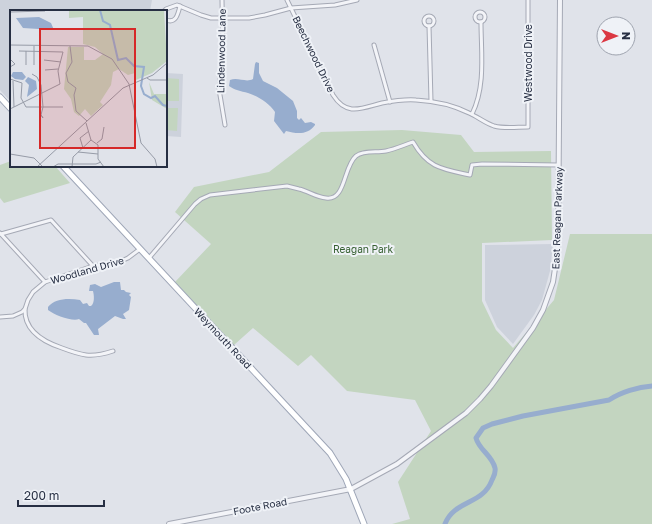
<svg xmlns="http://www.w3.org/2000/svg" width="652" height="524" viewBox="0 0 652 524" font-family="'Golos Text',sans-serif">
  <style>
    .built { fill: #cdd2dc }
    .green { fill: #c3d5c0 }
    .water { fill: #97adce }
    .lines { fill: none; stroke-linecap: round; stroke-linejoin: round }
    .river { stroke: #97adce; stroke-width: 5 }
    .minor-casing { stroke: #a5a9b5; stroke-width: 5 }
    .tertiary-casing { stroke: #a5a9b5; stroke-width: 6 }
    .primary-casing { stroke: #9ea6b7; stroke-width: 7 }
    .minor { stroke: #f3f4f8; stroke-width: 3 }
    .tertiary { stroke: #f3f4f8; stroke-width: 4 }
    .primary { stroke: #fff; stroke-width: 5 }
    .labels { text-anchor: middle; stroke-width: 4; stroke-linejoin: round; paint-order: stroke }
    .street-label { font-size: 10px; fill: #272f43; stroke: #eff2f7 }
    .park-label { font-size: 10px; fill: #376032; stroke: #eff2f7 }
    .inset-river { fill: none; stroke: #97adce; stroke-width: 2 }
    .inset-road { fill: none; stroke: #969ba7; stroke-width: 1 }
    .view { fill: #d62828; fill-opacity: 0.15; stroke: #d62828; stroke-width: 2 }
    .inset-edge { fill: none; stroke: #272f43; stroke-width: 2 }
  </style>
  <rect width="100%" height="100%" fill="#e0e3ea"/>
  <!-- built -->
  <g class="built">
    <polygon points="0,0 152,0 150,11 11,11 11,102 0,90"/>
    <polygon points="166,73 183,74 181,137 166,136"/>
    <polygon points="553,244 550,271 542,300 534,315 513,344 497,327 485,300 485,245"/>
  </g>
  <!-- green -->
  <g class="green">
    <polygon points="166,78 179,79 179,101 166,101"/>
    <polygon points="166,108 178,108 177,131 166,130"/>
    <polygon points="402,130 461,135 474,152 551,151 552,240 482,243 482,301 496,330 513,348 554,300 570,234 652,234 652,524 392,524 410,519 398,482 431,431 415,400 347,391 311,355 298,366 253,328 234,345 175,282 211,244 175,212 194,187 269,172 321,132"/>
    <polygon points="11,161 11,166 55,166 70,183 4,203 0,198 0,165"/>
  </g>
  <!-- water -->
  <g class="water">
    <path d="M256,62l3,1v10l4,8 14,7 16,13 4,10v7l2,2 2,-2 4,5 6,-1 4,2v1c-7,10 -18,9 -29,6l-2,3 -10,-13 1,-9c-6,-9 -17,-16 -27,-19 -7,-2 -14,-3 -19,-7l1,-6c8,-3 16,3 23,-1l2,-15z"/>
    <path d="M114,282h6l1,8h3l2,2 5,1 -2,2 2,2 -2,13 -6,4 3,5h-3l-8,-3 -17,13 1,6h-5l-8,-12h-2l-5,-4c-6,3 -25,-4 -31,-9v-3c7,-9 21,-9 32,-7l3,4 4,-1 2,3h2c4,-3 3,-11 2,-15h-4l1,-6 5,-1 6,3z"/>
  </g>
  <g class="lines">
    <!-- river -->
    <path class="river" d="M445,524c9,-24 38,-19 47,-44 2,-4 4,-7 3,-12 -3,-13 -16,-18 -19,-30l7,-10 9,-4 31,-8 86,-16c12,-8 29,-13 43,-14"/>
    <defs>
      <g id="minor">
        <polyline points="222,0 223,52 219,89 225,125"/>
        <path d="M287,0l46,95c14,22 29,13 49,8 11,-2 23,-4 34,-3 18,1 37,5 53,13 9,4 16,10 25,13 11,3 23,1 34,1v-127"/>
        <polyline points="164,11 166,9 177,5 201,15 211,18 249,18 265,15 291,8 335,5 357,0"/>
        <circle cx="480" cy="17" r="5"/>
        <circle cx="429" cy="21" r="5"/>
        <path d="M166,20c10,4 12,-6 14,-14"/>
        <polyline points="429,26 431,101"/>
        <polyline points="374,45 390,102"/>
        <path d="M472,114c14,-28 9,-62 9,-92"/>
        <polyline points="0,233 45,282"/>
        <polyline points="1,234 51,220 93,266"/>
        <path d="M149,258l46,-54 6,-5 9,-4 77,-9c4,1 8,2 12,3 9,2 17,8 27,9 20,3 17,-31 30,-42 8,-6 21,-3 30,-5 9,-2 18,-6 27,-9 15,26 29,27 57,33l2,-10 10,-1 76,1"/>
        <path d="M25,309c-1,22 19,33 37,39 8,3 16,6 24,7 9,1 18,-1 27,-4"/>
        <polyline points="0,317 13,316 22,312 25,309 28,300 33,292 45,282 93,266 119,262 128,258 140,249"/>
      </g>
      <polyline id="tertiary" points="169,524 351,489 397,464 466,413 480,399 491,386 533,328 543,310 553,282 558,248 560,0"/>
      <g id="primary">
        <polyline points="0,97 11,109"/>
        <polyline points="63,166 330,453 346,479 364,524"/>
      </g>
    </defs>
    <!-- minor casing -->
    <use href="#minor" class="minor-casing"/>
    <!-- tertiary casing -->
    <use href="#tertiary" class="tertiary-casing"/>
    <!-- primary casing -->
    <use href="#primary" class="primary-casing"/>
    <!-- minor -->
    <use href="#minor" class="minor"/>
    <!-- tertiary -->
    <use href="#tertiary" class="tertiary"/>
    <!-- primary -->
    <use href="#primary" class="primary"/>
  </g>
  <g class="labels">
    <!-- street labels -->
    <g class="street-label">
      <text transform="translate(221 51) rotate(-89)" y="4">Lindenwood Lane</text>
      <text transform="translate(314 54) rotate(64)" y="4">Beechwood Drive</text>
      <text transform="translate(528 63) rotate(-90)" y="4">Westwood Drive</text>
      <text transform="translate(557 218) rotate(-88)" y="4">East Reagan Parkway</text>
      <text transform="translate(87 270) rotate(-16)" y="4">Woodland Drive</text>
      <text transform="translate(223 338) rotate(47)" y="4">Weymouth Road</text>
      <text transform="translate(260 506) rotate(-11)" y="4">Foote Road</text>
    </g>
    <!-- park labels -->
    <g class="park-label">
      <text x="363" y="253">Reagan Park</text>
    </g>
  </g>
  <!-- overview -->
  <g transform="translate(10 10)">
    <rect width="157" height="157" fill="#e0e3ea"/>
    <path d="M59,0h95l3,51 -15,12 -16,7 -1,-7 -7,2 -9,-6 -6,3 -2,13 -11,17 3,3 -12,11 -6,-7 -6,7 -5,-4 -3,-13 -7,-10 4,-42h16v13h11l8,-6 -8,-7 -12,-3v-27l-14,1zM139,72l5,12h13v15l-15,-9z" fill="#c3d5c0"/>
    <path d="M29,7l12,6 3,7 -31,-2 -7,-10zM3,62h9l4,5 -3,3 -8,-1 -4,-3zM18,67l8,4 1,8 -10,8 2,-12 -4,-4z" fill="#97adce"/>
    <path class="inset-river" d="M90,0l3,11 7,4 8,35 8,-2 8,8 10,1 -3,19 3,8 7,4 4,-2 8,9 4,1"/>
    <path class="inset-road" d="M0,2l35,-1M0,35l78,1 24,13 17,25 12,59 14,16 2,8M60,36l2,16 -6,11 2,9 8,6 -2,7 2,16 11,10M0,49l5,5 -5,3M34,50l17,2M16,55v-14M24,55v-19M35,60l13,-1M22,64l5,3 4,8 2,22 -2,8 2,3 -2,-3M137,68l3,2h17M0,69l12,4 -1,15 5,9h37M3,71l1,26M0,99l50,-25 -2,-13 5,-19 -44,-1M76,113l5,17 7,5v14l6,8M87,133l5,-4 2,-12M73,138l-3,-10 9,-7M68,142l20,2M0,144l24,4 9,9M27,157l86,-79 30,-13 14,-12M43,157l5,-3h38l5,-2M62,157l1,-10 18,-17"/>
    <path class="view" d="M30,19h95v119h-95z"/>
    <rect width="157" height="157" class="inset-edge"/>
  </g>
  <!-- north arrow -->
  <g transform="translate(616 36) rotate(90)"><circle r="19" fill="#eff2f7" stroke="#9fa4af"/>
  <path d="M0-3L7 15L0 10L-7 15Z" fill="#db3843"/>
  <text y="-6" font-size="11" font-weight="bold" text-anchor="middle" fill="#272f43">N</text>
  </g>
  <!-- scale -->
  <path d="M18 500v6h86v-6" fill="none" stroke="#272f43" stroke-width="2"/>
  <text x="24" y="500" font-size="12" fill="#272f43" stroke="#eff2f7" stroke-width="3" paint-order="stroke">200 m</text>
</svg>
